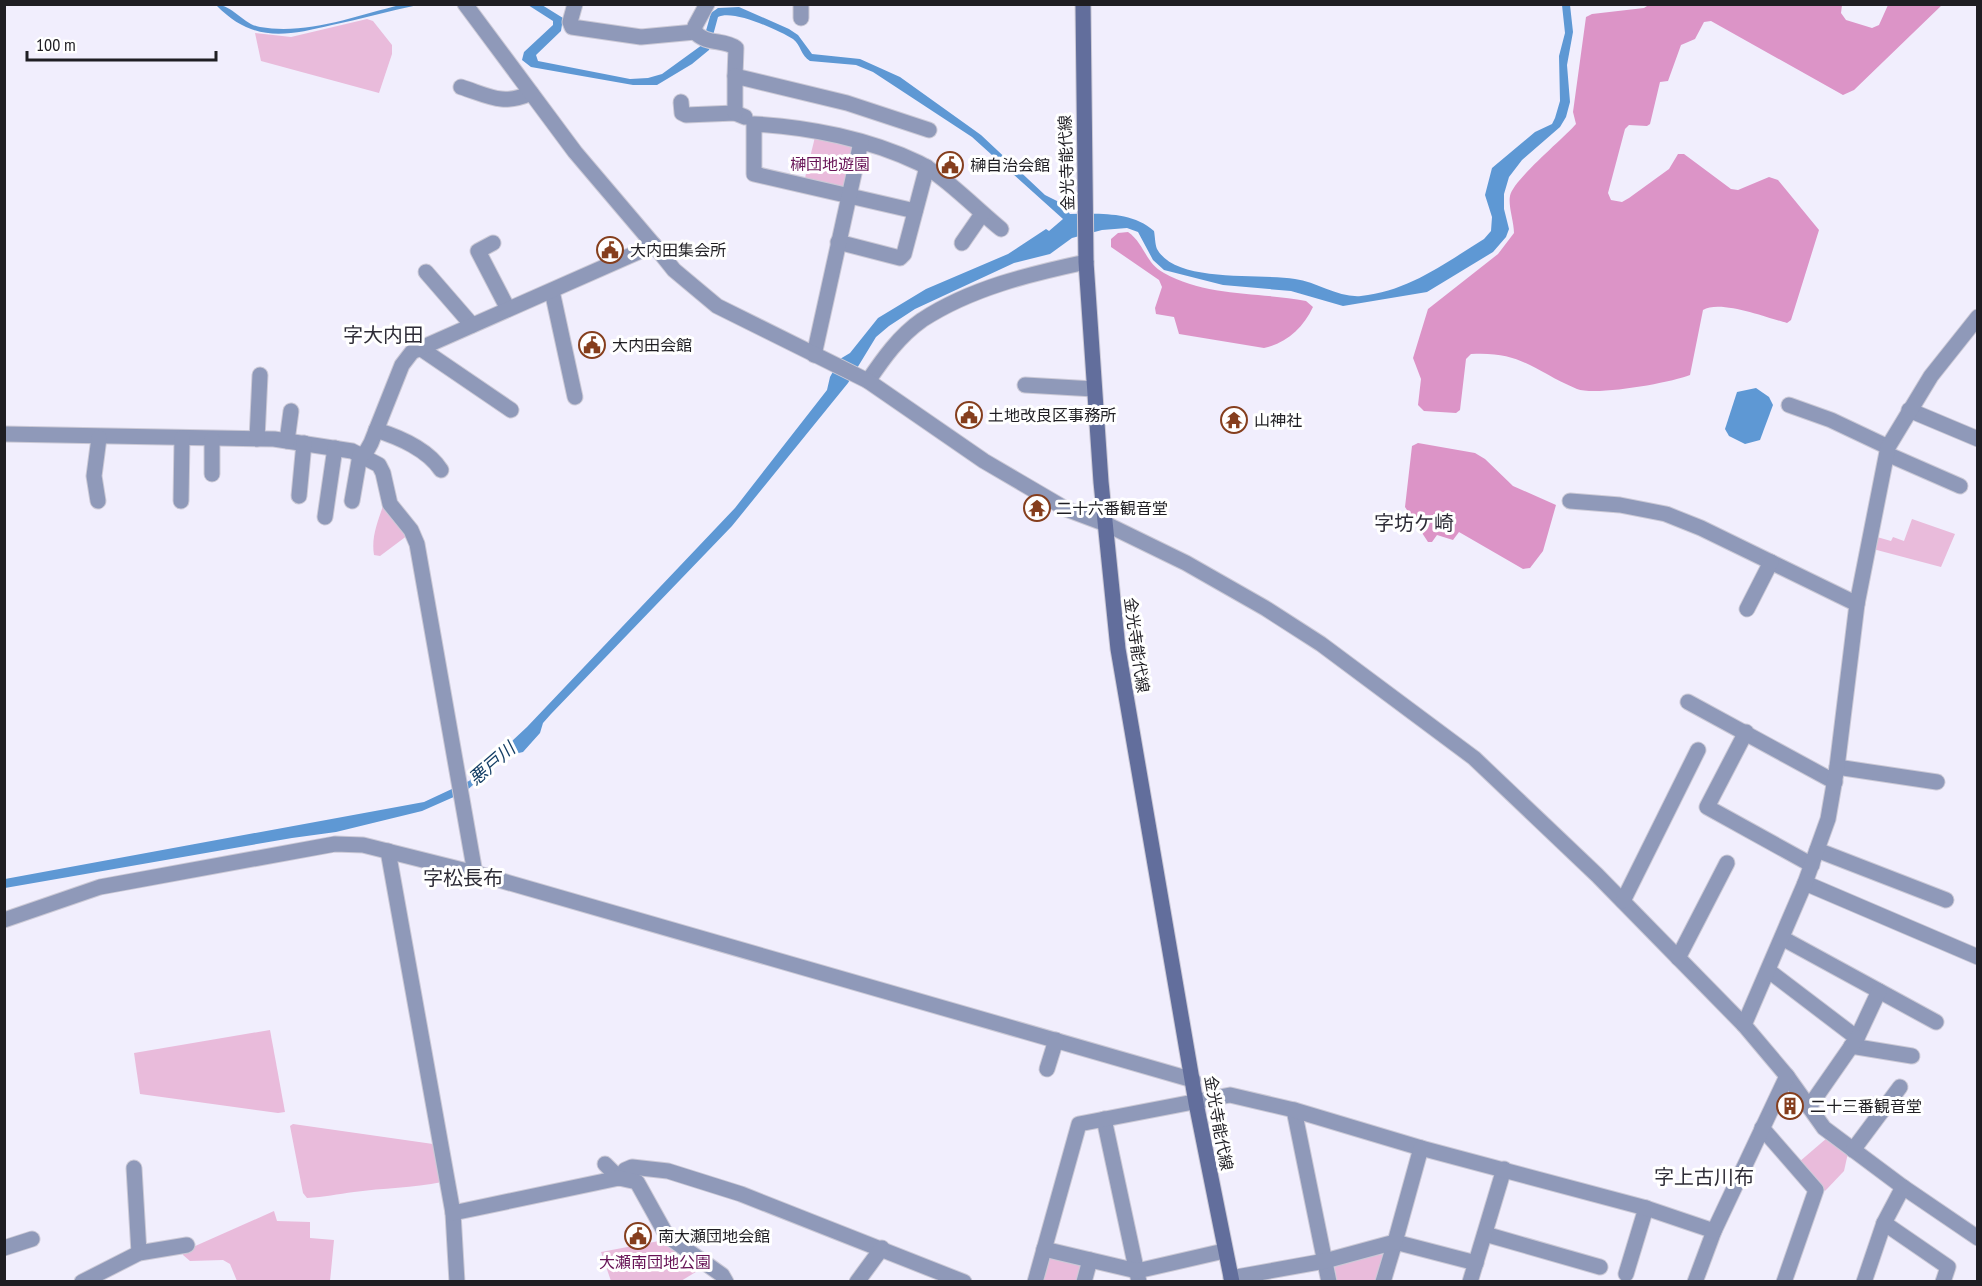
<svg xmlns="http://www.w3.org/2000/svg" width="1982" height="1286" viewBox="0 0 1982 1286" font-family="'PT Sans Narrow','Noto Sans JP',sans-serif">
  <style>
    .green { fill: #e9bbdb }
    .forest { fill: #dc94c7 }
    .water { fill: #5e98d4 }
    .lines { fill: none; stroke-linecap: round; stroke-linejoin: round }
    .minor-casing { stroke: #cbc9d6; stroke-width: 17 }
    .tertiary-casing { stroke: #cbc9d6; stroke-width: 17 }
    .secondary-casing { stroke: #cbc9d6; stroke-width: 17 }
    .minor { stroke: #8f99b9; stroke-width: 15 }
    .tertiary { stroke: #8f99b9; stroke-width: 15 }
    .secondary { stroke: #626e9c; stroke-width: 15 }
    .labels { text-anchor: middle; stroke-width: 6; stroke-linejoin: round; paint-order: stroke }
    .street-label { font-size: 16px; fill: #1f1e23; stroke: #fff }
    .park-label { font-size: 16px; fill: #671356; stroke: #fff }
    .poi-label { font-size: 16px; fill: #1f1e23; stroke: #fff; text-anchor: start }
    .water-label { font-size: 18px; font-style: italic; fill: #153f66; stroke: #fff }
    .quarter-label { font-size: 20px; fill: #2e2c37; stroke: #fff }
  </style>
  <rect width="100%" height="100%" fill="#f1eefd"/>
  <!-- green -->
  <g class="green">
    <polygon points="367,19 373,21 392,45 392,54 379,93 261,61 255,33 291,37"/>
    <polygon points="815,137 849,143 854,153 845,188 804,182"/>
    <path d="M383,506l25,29 -28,21 -6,-1c-3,-18 4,-34 9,-49z"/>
    <polygon points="1912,519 1955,534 1941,567 1873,549 1877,537 1891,541 1893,537 1904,541"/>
    <polygon points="270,1030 285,1112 278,1113 140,1094 134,1053"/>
    <path d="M293,1124l140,20 9,38c-29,6 -59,6 -88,10 -16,2 -30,5 -47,6l-4,-5 -13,-67z"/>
    <polygon points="1827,1138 1848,1153 1844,1171 1825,1191 1799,1162"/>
    <polygon points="274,1211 277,1221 310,1222 310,1238 334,1240 330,1281 237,1281 230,1264 223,1260 190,1261 183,1255 184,1251"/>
    <polygon points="659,1241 704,1267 681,1281 611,1281 601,1252"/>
    <polygon points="1384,1254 1376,1281 1337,1281 1334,1265 1342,1261"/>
    <polygon points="1047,1257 1079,1262 1082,1270 1079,1281 1040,1280"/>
  </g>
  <!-- forest -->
  <g class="forest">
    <path d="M1650,4l192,1 -1,8 5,7 26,8 7,-3 9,-20h54l-88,85 -11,5 -132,-74 -7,1 -9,17 -14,6 -13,36 -8,1 -10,42 -3,2 -18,-1 -4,4 -17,64 3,7 11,2 7,-4 40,-29 9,-15h6l47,35 7,1 31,-13 9,3 41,50 -28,90 -4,3c-19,-5 -67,-24 -84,-13l-13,65c-20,8 -94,21 -113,14 -43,-18 -55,-38 -106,-35l-5,5 -6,51 -4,3 -32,-2 -6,-6 3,-26 -8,-21 15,-49 70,-55 16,-21c0,-11 -6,-27 -4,-37 3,-16 53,-57 66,-72l-3,-12 13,-95 6,-3 52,-6z"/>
    <path d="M1128,232c17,12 17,31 36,41 42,24 97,19 142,28l7,6c-10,21 -26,36 -49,41l-85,-14 -5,-17 -18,-3 -1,-6 7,-21 -3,-7 -48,-33v-8l7,-6z"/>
    <polygon points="1418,443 1475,453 1485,459 1513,486 1556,505 1543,551 1530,568 1523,569 1459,532 1453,540 1437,535 1432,542 1428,542 1405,507 1412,446"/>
  </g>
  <!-- water -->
  <g class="water">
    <path d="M216,5c16,-1 28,20 44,22 47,8 95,-11 140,-22h18c-29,6 -57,14 -86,20 -46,11 -79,18 -116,-20z"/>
    <path d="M528,5h14l21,13 -2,13 -25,24 2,6 92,18 18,-1 14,-4 40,-29 9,-32 7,-5 21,-1 50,22 9,6 14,19 48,5 40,18 81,58 64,60 14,7 11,12c29,0 61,-3 84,17 1,5 1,13 3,18 19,35 104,24 138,30 22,3 44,19 66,17 48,-5 84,-33 123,-57l7,-8 1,-14 -7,-22 7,-27 43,-36 17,-8 3,-6 5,-17 -1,-45 6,-23 -3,-28h8l3,27 -6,33 3,37 -4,15 -6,10 -38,33 -13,17 -5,17v15l5,20 -3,8 -13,15 -66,40 -84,14 -52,-15 -68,-6 -59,-15 -11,-10 -15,-28 -11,-4 -25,2 -30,8 -22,16 -36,9 -99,46 -26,17 -13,11 -28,46 -116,143 -181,188 -8,9 -3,10 -17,19 -13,3 -10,6 -35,31 -43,19 -86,21 -44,6 -287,50v-9l419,-77 45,-21 58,-54 208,-219 92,-118 3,-13 10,-18 10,-6 28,-35 48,-29 82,-35 38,-25 3,2 14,-12 -91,-82 -99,-65 -17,-7 -46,-4c-9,-5 -9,-16 -17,-22 -15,-9 -60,-30 -75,-22l-9,33 -17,14 -35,21h-24l-102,-18 -9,-7 2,-8 29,-27v-4z"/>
    <polygon points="1756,388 1769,397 1773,405 1760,440 1745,444 1729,436 1725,429 1737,392"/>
  </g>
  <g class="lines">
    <defs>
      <g id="minor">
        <polyline points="575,4 570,22 572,27 641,37 695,32"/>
        <path d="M707,4l-12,22v6c11,13 29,7 41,16l-1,28"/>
        <polyline points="801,4 801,18"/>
        <path d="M461,87c28,9 42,19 70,6"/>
        <polyline points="681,102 682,113 686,115 735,113 745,117"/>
        <polyline points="735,113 735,76 847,103 929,130"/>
        <path d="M915,211l-161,-37v-50c55,3 115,15 165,39 23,11 61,49 82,66"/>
        <polyline points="838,242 900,258 904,254 927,167"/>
        <polyline points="493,243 478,251 508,309"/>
        <polyline points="962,243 982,214"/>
        <polyline points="426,272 472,325"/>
        <polyline points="552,291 575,397"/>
        <polyline points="420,348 511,410"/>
        <polyline points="814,355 861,142"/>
        <path d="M868,381c15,-22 31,-45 54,-61 49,-32 108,-46 164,-58"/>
        <polyline points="1025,385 1094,389"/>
        <polyline points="1789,405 1831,420 1888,447"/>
        <polyline points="1909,410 1978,439"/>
        <path d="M376,430c23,7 52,20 65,40"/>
        <polyline points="4,434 274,439 352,451 379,465 383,473 390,504 411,530 417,544 475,873"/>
        <polyline points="212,439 212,474"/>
        <polyline points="257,439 260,375"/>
        <polyline points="287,441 291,411"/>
        <polyline points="1887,454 1960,486"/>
        <polyline points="299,496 304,443"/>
        <polyline points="98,501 94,476 99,438"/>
        <polyline points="181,501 182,438"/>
        <polyline points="352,501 360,455 366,452 371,443 402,365 412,352 654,245 674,270 717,306 868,381 984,461 1066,509 1106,524 1186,563 1265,608 1321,644 1474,758 1597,875 1744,1025"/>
        <polyline points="1570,501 1620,505 1666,514 1701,528 1857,604"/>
        <polyline points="325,517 335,448"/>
        <polyline points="1747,609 1771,562"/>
        <polyline points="1688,702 1835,782"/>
        <polyline points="1746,732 1707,807 1812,865"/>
        <polyline points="1837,767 1937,782"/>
        <polyline points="1817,850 1946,900"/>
        <polyline points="388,851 453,1213 457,1282"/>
        <polyline points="1805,883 1978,957"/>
        <polyline points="1623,901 1698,750"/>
        <polyline points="4,920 100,887 335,844 363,845 475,873 1193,1080"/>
        <polyline points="1782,938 1936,1022"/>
        <polyline points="1678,958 1727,863"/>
        <polyline points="1769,971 1857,1038 1879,991"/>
        <polyline points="1851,1046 1912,1056"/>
        <polyline points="1047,1069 1056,1040"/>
        <polyline points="1787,1076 1824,1128 1903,1187 1978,1238"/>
        <polyline points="1809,1107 1857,1038"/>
        <polyline points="1294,1110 1329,1282"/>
        <polyline points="1104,1119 1139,1282"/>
        <polyline points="1762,1128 1816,1190 1784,1282"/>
        <polyline points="1853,1150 1900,1087"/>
        <polyline points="605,1164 619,1178"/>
        <polyline points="134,1168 139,1253"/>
        <polyline points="619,1178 625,1170 632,1167 668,1171 741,1194 964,1282"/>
        <polyline points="453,1213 619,1178 637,1182 667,1236 722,1275 726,1282"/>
        <polyline points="1884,1223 1948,1267 1943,1282"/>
        <polyline points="1485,1234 1600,1267"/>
        <polyline points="4,1248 32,1239"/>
        <polyline points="1044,1249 1137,1271 1224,1251"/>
        <polyline points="1626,1274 1646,1208"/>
        <polyline points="82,1282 139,1253 187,1245"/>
        <polyline points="857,1282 882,1248"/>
        <polyline points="1035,1282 1079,1124 1230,1095 1294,1110 1421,1148"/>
        <polyline points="1084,1282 1090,1260"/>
        <polyline points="1383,1282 1395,1242 1476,1263"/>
        <polyline points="1470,1282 1504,1169"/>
        <polyline points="1695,1282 1714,1231"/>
        <polyline points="1864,1282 1884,1223 1903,1187"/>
      </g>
      <g id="tertiary">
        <polyline points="465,4 575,152 654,245"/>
        <polyline points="1231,1278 1325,1261 1395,1242 1421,1148 1646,1208 1714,1231 1787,1076 1744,1025 1805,883 1828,819 1837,767 1857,604 1888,447 1931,376 1978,317"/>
      </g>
      <polyline id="secondary" points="1083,4 1086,262 1101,482 1118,649 1196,1103 1232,1282"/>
    </defs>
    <!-- minor casing -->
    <use href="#minor" class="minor-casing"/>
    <!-- tertiary casing -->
    <use href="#tertiary" class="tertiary-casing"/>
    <!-- secondary casing -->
    <use href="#secondary" class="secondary-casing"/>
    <!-- minor -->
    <use href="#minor" class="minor"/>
    <!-- tertiary -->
    <use href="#tertiary" class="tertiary"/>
    <!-- secondary -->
    <use href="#secondary" class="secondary"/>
  </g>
  <!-- icons -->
  <defs>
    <symbol id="civic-ring" viewBox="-11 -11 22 22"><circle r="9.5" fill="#fff" stroke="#853e1d" stroke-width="1.5"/><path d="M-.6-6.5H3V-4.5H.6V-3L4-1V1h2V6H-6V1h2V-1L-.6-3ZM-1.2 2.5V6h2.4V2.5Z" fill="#853e1d"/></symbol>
    <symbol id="temple-ring" viewBox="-11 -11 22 22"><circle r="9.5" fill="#fff" stroke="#853e1d" stroke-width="1.5"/><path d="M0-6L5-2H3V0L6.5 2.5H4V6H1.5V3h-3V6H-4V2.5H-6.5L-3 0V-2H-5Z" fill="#853e1d"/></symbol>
    <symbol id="building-ring" viewBox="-11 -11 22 22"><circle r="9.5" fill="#fff" stroke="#853e1d" stroke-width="1.5"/><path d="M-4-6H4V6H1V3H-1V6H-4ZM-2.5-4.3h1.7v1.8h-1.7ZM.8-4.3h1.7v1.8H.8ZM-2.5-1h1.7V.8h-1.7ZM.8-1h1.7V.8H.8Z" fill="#853e1d"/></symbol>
  </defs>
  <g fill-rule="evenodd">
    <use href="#civic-ring" x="935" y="150" width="30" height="30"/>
    <use href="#civic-ring" x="595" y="235" width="30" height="30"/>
    <use href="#civic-ring" x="577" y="330" width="30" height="30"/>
    <use href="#civic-ring" x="954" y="400" width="30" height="30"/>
    <use href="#temple-ring" x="1219" y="405" width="30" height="30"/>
    <use href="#temple-ring" x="1022" y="493" width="30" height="30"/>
    <use href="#building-ring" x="1775" y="1091" width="30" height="30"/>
    <use href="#civic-ring" x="623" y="1221" width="30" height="30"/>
  </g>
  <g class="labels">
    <!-- street labels -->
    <g class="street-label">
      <text transform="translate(1066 163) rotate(-92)" y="6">金光寺能代線</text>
      <text transform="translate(1137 645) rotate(82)" y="6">金光寺能代線</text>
      <text transform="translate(1219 1123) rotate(80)" y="6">金光寺能代線</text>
    </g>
    <!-- park labels -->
    <g class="park-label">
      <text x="830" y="170">榊団地遊園</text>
      <text x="655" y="1268">大瀬南団地公園</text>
    </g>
    <!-- poi labels -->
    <g class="poi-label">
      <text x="970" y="171">榊自治会館</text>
      <text x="630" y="256">大内田集会所</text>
      <text x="612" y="351">大内田会館</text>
      <text x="988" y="421">土地改良区事務所</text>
      <text x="1254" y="426">山神社</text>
      <text x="1056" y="514">二十六番観音堂</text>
      <text x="1810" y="1112">二十三番観音堂</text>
      <text x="658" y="1242">南大瀬団地会館</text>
    </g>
    <!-- water labels -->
    <g class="water-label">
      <text transform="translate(492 764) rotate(-41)" y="6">悪戸川</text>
    </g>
    <!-- quarter labels -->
    <g class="quarter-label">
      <text x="383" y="342">字大内田</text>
      <text x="1414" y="530">字坊ケ崎</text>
      <text x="463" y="885">字松長布</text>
      <text x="1704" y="1184">字上古川布</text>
    </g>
  </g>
  <!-- border -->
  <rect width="1982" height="1286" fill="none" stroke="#1f1e23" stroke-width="12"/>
  <!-- scale -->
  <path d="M27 51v9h189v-9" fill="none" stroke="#1f1e23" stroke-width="3"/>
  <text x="36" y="51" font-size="18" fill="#1f1e23" stroke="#ffffff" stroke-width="4.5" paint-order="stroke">100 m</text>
</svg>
